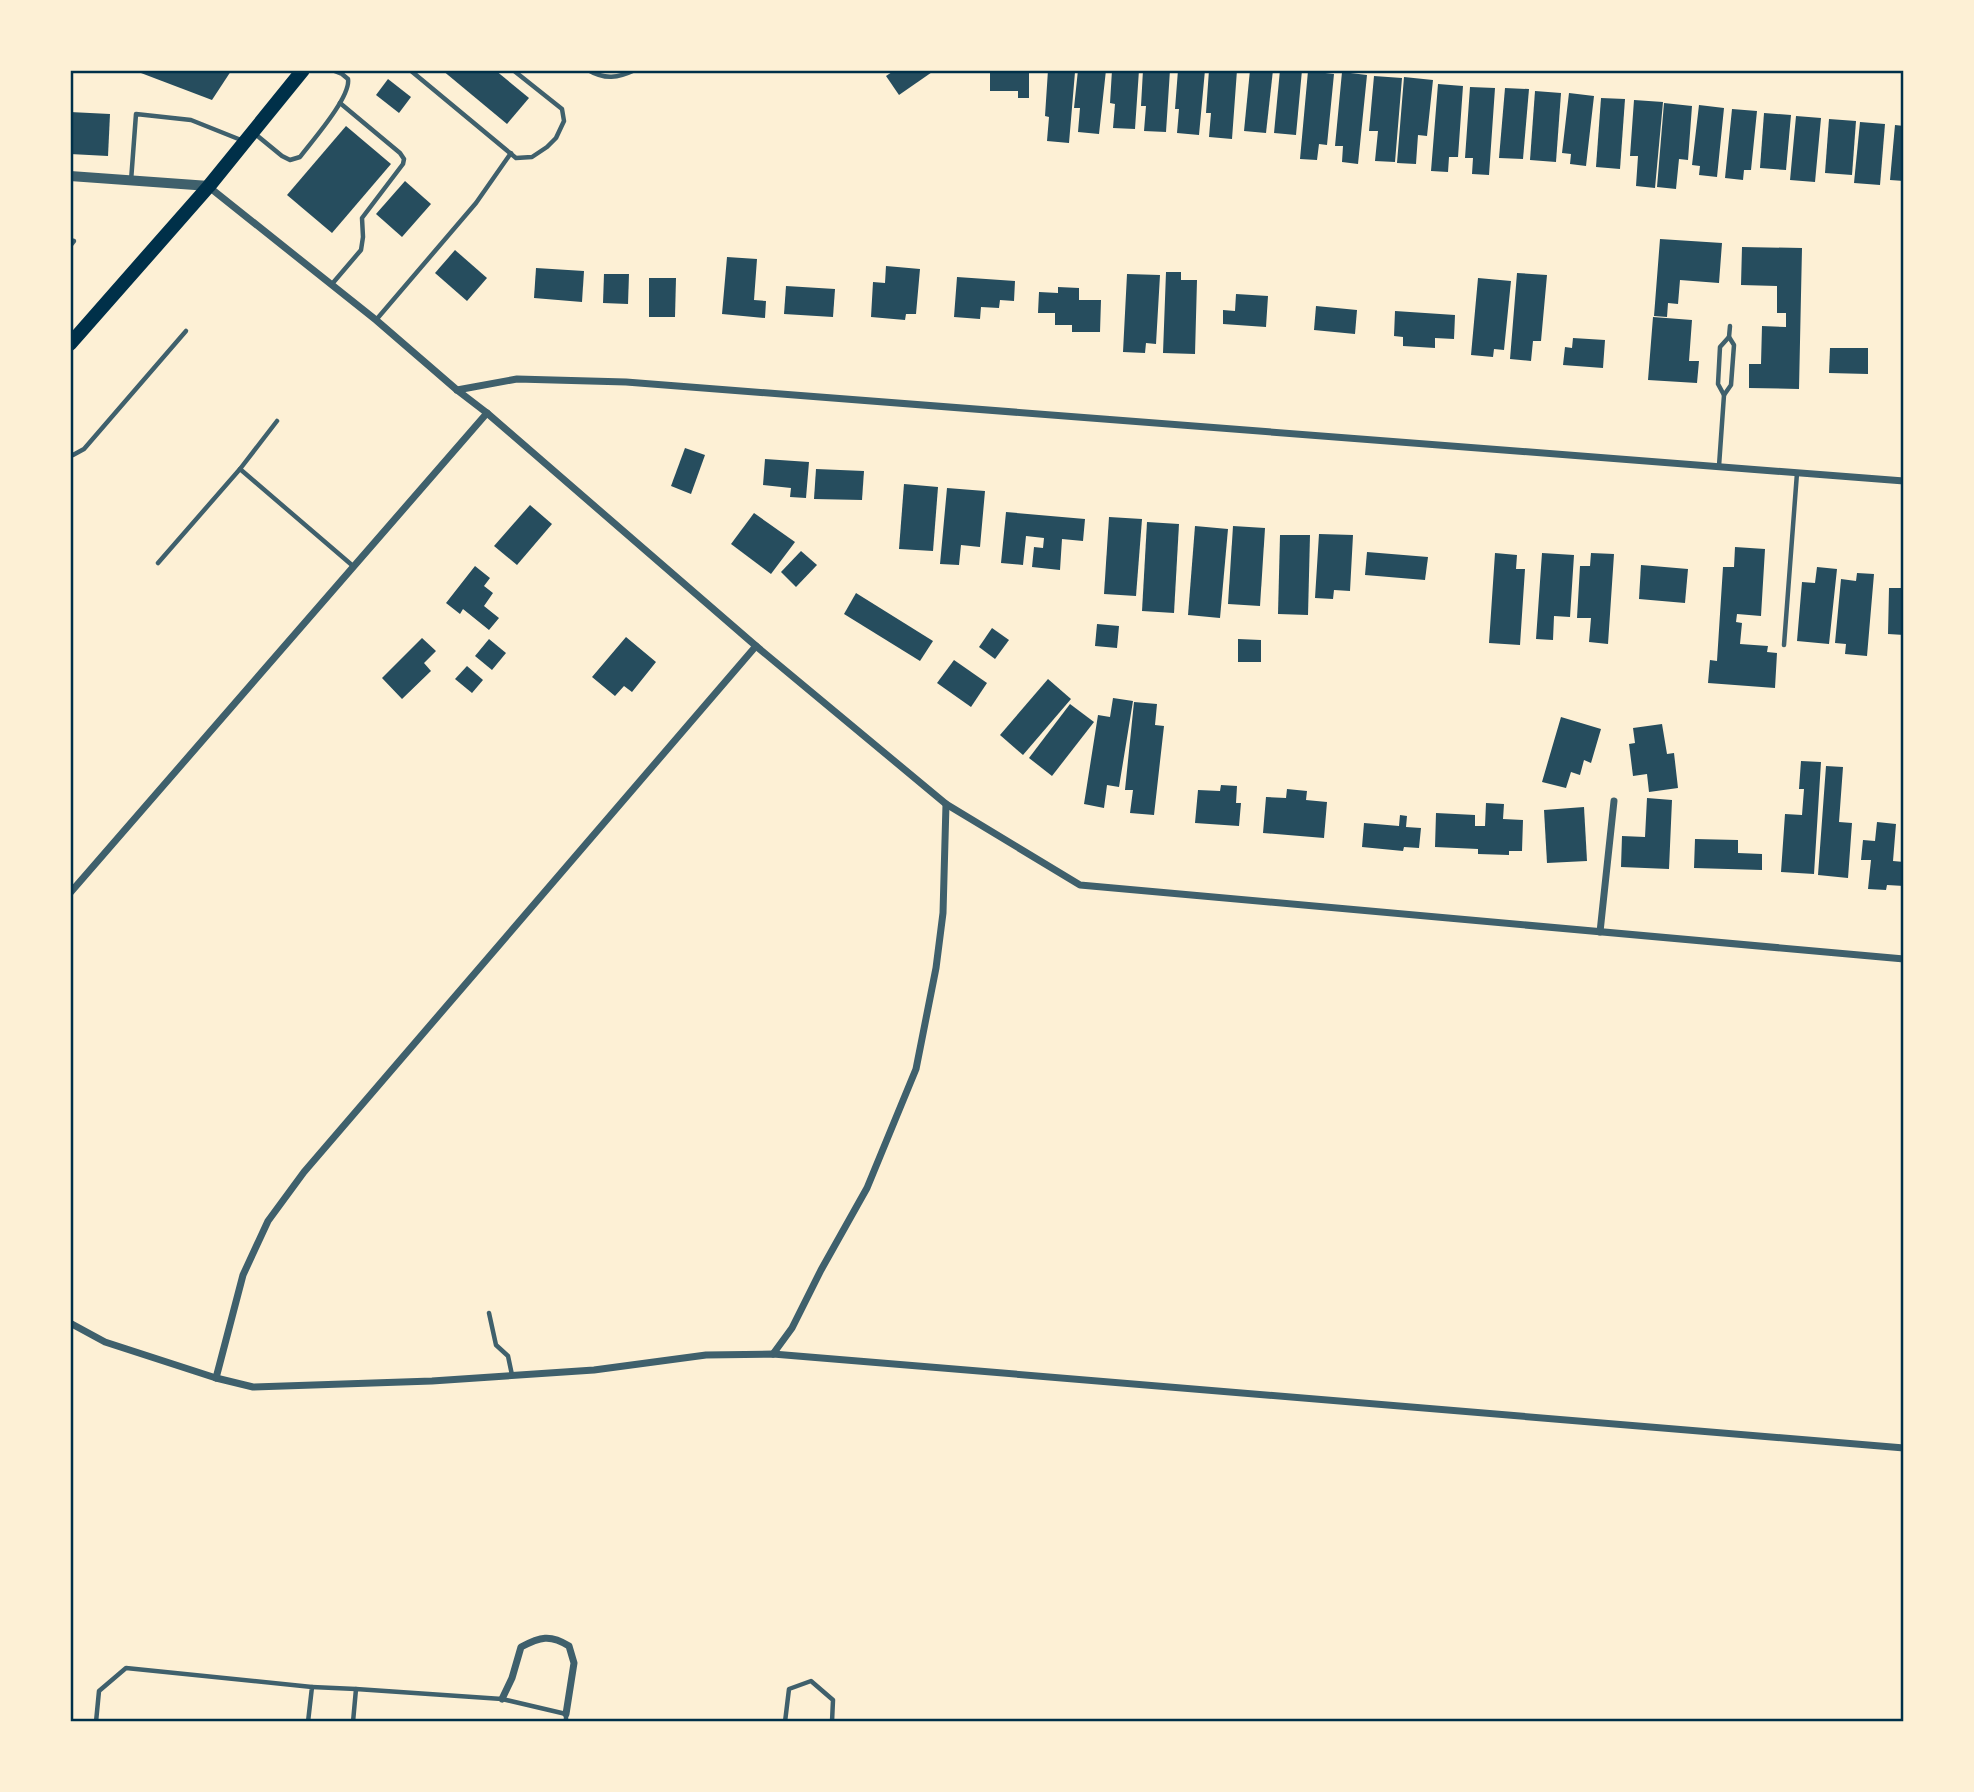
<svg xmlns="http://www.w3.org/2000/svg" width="1974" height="1792" viewBox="0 0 1974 1792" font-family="Roboto,sans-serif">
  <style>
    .building { fill: #264d5e }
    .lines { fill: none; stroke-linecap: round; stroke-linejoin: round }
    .service { stroke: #3f606c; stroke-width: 4.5 }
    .minor { stroke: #3f606c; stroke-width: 7 }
    .tertiary { stroke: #3f606c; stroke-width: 10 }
    .primary { stroke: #003049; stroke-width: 14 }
    .neatline { fill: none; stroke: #003049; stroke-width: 2.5 }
  </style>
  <rect width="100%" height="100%" fill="#fdf0d5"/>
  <!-- building -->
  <g class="building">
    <polygon points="133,70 229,70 231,71 212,100"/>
    <polygon points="442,70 495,70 529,98 507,124"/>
    <polygon points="895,70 935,70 899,95 886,76"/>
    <polygon points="990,70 1029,70 1029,98 1018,98 1018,91 990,91"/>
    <polygon points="1048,70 1075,72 1069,143 1047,141 1049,117 1045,116"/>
    <polygon points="1078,70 1106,70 1099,134 1078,132 1080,108 1074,108"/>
    <polygon points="1112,70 1139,70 1135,129 1113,128 1115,104 1110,103"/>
    <polygon points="1143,70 1170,70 1166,132 1144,131 1146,106 1141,106"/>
    <polygon points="1178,70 1205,70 1199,135 1177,133 1179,109 1175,109"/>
    <polygon points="1209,70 1237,70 1232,139 1209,137 1211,113 1206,113"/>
    <polygon points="1250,70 1273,70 1266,133 1244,131"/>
    <polygon points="1280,70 1302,70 1296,135 1274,133"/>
    <polygon points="1308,71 1334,74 1327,145 1319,144 1317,160 1300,159"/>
    <polygon points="1342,72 1367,75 1358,164 1342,162 1343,146 1335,146"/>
    <polygon points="1374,76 1402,78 1395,162 1375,161 1378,131 1369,131"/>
    <polygon points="1404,77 1433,80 1427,136 1418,135 1416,164 1397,163"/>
    <polygon points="388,79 411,97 399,113 376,95"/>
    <polygon points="1438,84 1463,86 1458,157 1449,157 1448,172 1431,171"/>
    <polygon points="1470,87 1495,88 1489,175 1472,174 1473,158 1465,158"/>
    <polygon points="1505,88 1529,89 1523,159 1499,158"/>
    <polygon points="1535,91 1561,93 1556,162 1530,160"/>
    <polygon points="1569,93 1594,96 1586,166 1570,164 1571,154 1562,153"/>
    <polygon points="1601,98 1625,99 1620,169 1596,167"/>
    <polygon points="1634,100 1663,102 1655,188 1636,186 1638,156 1630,156"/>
    <polygon points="1664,103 1692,106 1688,160 1679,159 1676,189 1657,187"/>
    <polygon points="1699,105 1724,108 1717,177 1699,175 1700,166 1692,165"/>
    <polygon points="1732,109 1757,111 1751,170 1744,170 1743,180 1725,178"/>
    <polygon points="70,112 110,114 108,156 70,154"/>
    <polygon points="1764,113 1791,115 1786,170 1760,168"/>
    <polygon points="1796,116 1821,118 1815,182 1790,180"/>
    <polygon points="1829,119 1856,121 1852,175 1825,173"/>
    <polygon points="1860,122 1885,124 1880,185 1854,183"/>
    <polygon points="1895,125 1904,126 1904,181 1890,180"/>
    <polygon points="346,126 391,164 332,233 287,195"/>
    <polygon points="405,181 431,204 402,237 376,214"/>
    <polygon points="1660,239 1722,243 1719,283 1680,280 1678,304 1668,303 1667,317 1654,316"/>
    <polygon points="1742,247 1802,248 1799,389 1749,388 1749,364 1761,364 1762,326 1786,327 1786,313 1777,313 1777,286 1741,285"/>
    <polygon points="455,250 487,278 467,301 435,273"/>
    <polygon points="727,257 757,259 754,300 766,301 765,318 722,314"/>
    <polygon points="886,266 920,269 916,314 906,314 905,320 871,317 873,282 885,283"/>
    <polygon points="536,268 584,271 582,302 534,298"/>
    <polygon points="1166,272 1181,272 1181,280 1197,280 1195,354 1163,353"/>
    <polygon points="1517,273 1547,275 1541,341 1533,341 1531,361 1510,359"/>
    <polygon points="604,274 629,274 628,304 603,303"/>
    <polygon points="1127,274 1160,275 1156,344 1146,343 1145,353 1123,352"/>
    <polygon points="957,277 1015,281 1014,301 1000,300 999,308 981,307 980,319 954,317"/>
    <polygon points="649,278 676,278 675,317 649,317"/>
    <polygon points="1478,278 1511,281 1504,350 1494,349 1493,357 1471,355"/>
    <polygon points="786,286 835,289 833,317 784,314"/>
    <polygon points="1058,287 1079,288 1079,300 1101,300 1100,332 1072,332 1072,325 1055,325 1055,313 1038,313 1039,292 1058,293"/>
    <polygon points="1236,294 1268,296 1266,327 1223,324 1223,310 1235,311"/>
    <polygon points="1316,306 1357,310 1355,334 1314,330"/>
    <polygon points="1395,311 1455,315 1454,339 1435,338 1435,348 1403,346 1403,337 1394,336"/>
    <polygon points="1653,317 1692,320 1689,361 1699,361 1697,383 1648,380"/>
    <polygon points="1573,338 1605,340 1603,368 1563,365 1565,347 1572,348"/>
    <polygon points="1830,348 1868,348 1868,374 1829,373"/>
    <polygon points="685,448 705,455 691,494 671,486"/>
    <polygon points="765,459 809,462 806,498 790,497 791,488 763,485"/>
    <polygon points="816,469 864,471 862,500 814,499"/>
    <polygon points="904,484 938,487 933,551 899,549"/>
    <polygon points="947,488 985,491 980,547 961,545 959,565 940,564"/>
    <polygon points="530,505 552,524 517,565 494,546"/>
    <polygon points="1006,512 1085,519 1083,541 1062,539 1060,570 1032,567 1034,547 1043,548 1044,538 1026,536 1023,565 1001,563"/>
    <polygon points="754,513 795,542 771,574 731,544"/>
    <polygon points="1109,517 1142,519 1136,596 1104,594"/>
    <polygon points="1147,522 1179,524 1174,613 1142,611"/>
    <polygon points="1195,526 1228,529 1220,618 1188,615"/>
    <polygon points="1233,526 1265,528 1260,606 1228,604"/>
    <polygon points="1319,534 1353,535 1350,591 1334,590 1333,599 1315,598"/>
    <polygon points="1280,535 1310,535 1308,615 1278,614"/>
    <polygon points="1735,547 1765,549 1761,616 1737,614 1736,622 1742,623 1740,644 1768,646 1767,652 1777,653 1775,688 1708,683 1710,660 1717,661 1723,567 1734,567"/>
    <polygon points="801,551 817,565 796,587 781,572"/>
    <polygon points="1367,552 1428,557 1425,580 1365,575"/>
    <polygon points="1495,553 1517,555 1516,569 1525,569 1520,645 1489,643"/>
    <polygon points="1542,553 1574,555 1570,617 1554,616 1553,640 1536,639"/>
    <polygon points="1591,553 1614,554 1608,644 1589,642 1591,618 1577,618 1580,566 1590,566"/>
    <polygon points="1641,565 1688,569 1685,603 1639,599"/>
    <polygon points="475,566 490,578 484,586 493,593 484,606 499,618 489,630 463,609 460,614 446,603"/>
    <polygon points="1817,567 1837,569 1829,644 1797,641 1802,582 1815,583"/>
    <polygon points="1857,573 1874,574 1867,656 1845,654 1846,644 1835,643 1841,579 1856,581"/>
    <polygon points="1901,582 1904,582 1904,635 1888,634 1889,588 1901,588"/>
    <polygon points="856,593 933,641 920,661 844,614"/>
    <polygon points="1097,624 1119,626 1117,648 1095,646"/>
    <polygon points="992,628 1009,640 995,659 979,647"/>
    <polygon points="626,637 656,662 632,692 624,686 615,696 592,677"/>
    <polygon points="422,638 436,651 424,663 431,671 402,699 382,678"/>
    <polygon points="489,639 506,653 492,670 475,656"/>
    <polygon points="1238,639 1261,640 1261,662 1238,662"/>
    <polygon points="954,660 987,683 971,707 937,683"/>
    <polygon points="467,666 483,680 472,693 455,679"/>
    <polygon points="1048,679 1071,699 1023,755 1000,735"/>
    <polygon points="1113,698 1133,701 1119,787 1107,785 1104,808 1084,804 1098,715 1110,717"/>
    <polygon points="1134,702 1157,704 1155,725 1164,726 1154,815 1130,813 1133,790 1125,790"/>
    <polygon points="1070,704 1094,722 1052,776 1029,758"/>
    <polygon points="1561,717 1601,729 1591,763 1584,760 1580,775 1571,772 1566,788 1542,782"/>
    <polygon points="1662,724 1667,754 1674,753 1678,788 1649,792 1647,774 1633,776 1629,744 1635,743 1633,728"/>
    <polygon points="1801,761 1821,762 1814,874 1781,872 1785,814 1802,815 1804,789 1799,789"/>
    <polygon points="1826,766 1843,767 1839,822 1852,823 1848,878 1818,875"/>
    <polygon points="1221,785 1237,786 1236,803 1241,803 1239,826 1195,823 1198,790 1220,791"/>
    <polygon points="1287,789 1307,791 1306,800 1327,802 1324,838 1263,833 1266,797 1286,798"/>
    <polygon points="1647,798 1672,800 1669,869 1621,867 1622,836 1645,837"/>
    <polygon points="1486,803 1504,804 1503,819 1523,820 1522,851 1509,851 1509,855 1478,854 1478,849 1435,847 1436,813 1475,815 1475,826 1485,826"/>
    <polygon points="1584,807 1587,861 1547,863 1544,810"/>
    <polygon points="1400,815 1407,816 1406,827 1421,828 1419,848 1404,847 1403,851 1362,847 1364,823 1399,826"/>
    <polygon points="1877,822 1896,824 1893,861 1904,862 1904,886 1887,885 1886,890 1868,889 1871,860 1861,860 1863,840 1875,841"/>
    <polygon points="1695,839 1738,840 1738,853 1762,854 1762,870 1694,868"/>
  </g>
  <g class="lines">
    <!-- service -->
    <g class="service">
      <polyline points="410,70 516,158 532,157 547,147 556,138 564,121 562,109 513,70"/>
      <path d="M588,70c17,10 30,8 47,0"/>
      <path d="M254,133l28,23 8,4 10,-3c12,-16 51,-60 48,-78l-6,-5 -10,-4"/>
      <polyline points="131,181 136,114 191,120 241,140"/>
      <polyline points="70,240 74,241 70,246"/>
      <polyline points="332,284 361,250 363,237 362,218 403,164 404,159 400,153 340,103"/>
      <polyline points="376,320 476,203 511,153"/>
      <polyline points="1724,395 1718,384 1720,347 1729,337"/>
      <polyline points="70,454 73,455 84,449 186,331"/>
      <polyline points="1719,466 1724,395 1731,385 1734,345 1729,337 1730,326"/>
      <polyline points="240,469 277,421"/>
      <polyline points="158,563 240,469 353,566"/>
      <polyline points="1784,645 1797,473"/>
      <polyline points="489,1313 496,1345 508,1356 512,1375"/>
      <polyline points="312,1687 356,1689"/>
      <polyline points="96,1722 99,1691 126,1668 312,1687 308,1722"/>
      <polyline points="353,1722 356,1689 502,1699 566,1714 566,1722"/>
      <polyline points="785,1722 789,1689 811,1681 833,1700 832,1722"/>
    </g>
    <!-- minor -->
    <g class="minor">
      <polyline points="209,187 376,320 457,390 487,413 756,646 946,804 1080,885 1904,959"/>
      <polyline points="457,390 517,379 626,382 1904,481"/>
      <polyline points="70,893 487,413"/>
      <polyline points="1600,932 1614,801"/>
      <polyline points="70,1323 105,1342 216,1378 253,1387 432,1381 594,1370 706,1355 773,1354 1904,1448"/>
      <polyline points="773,1354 792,1328 821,1270 867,1188 916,1069 936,968 943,913 946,804"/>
      <polyline points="216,1378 243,1275 268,1221 304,1172 756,646"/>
      <path d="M502,1699l10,-21 9,-31c19,-10 29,-13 48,-1l5,17 -8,51"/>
    </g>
    <!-- tertiary -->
    <polyline class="tertiary" points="70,176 209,186"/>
    <!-- primary -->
    <polyline class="primary" points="70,344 209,186 303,70"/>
  </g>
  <!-- border -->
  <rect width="1974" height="1792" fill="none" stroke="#fdf0d5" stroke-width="144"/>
  <rect x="72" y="72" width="1830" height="1648" class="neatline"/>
</svg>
